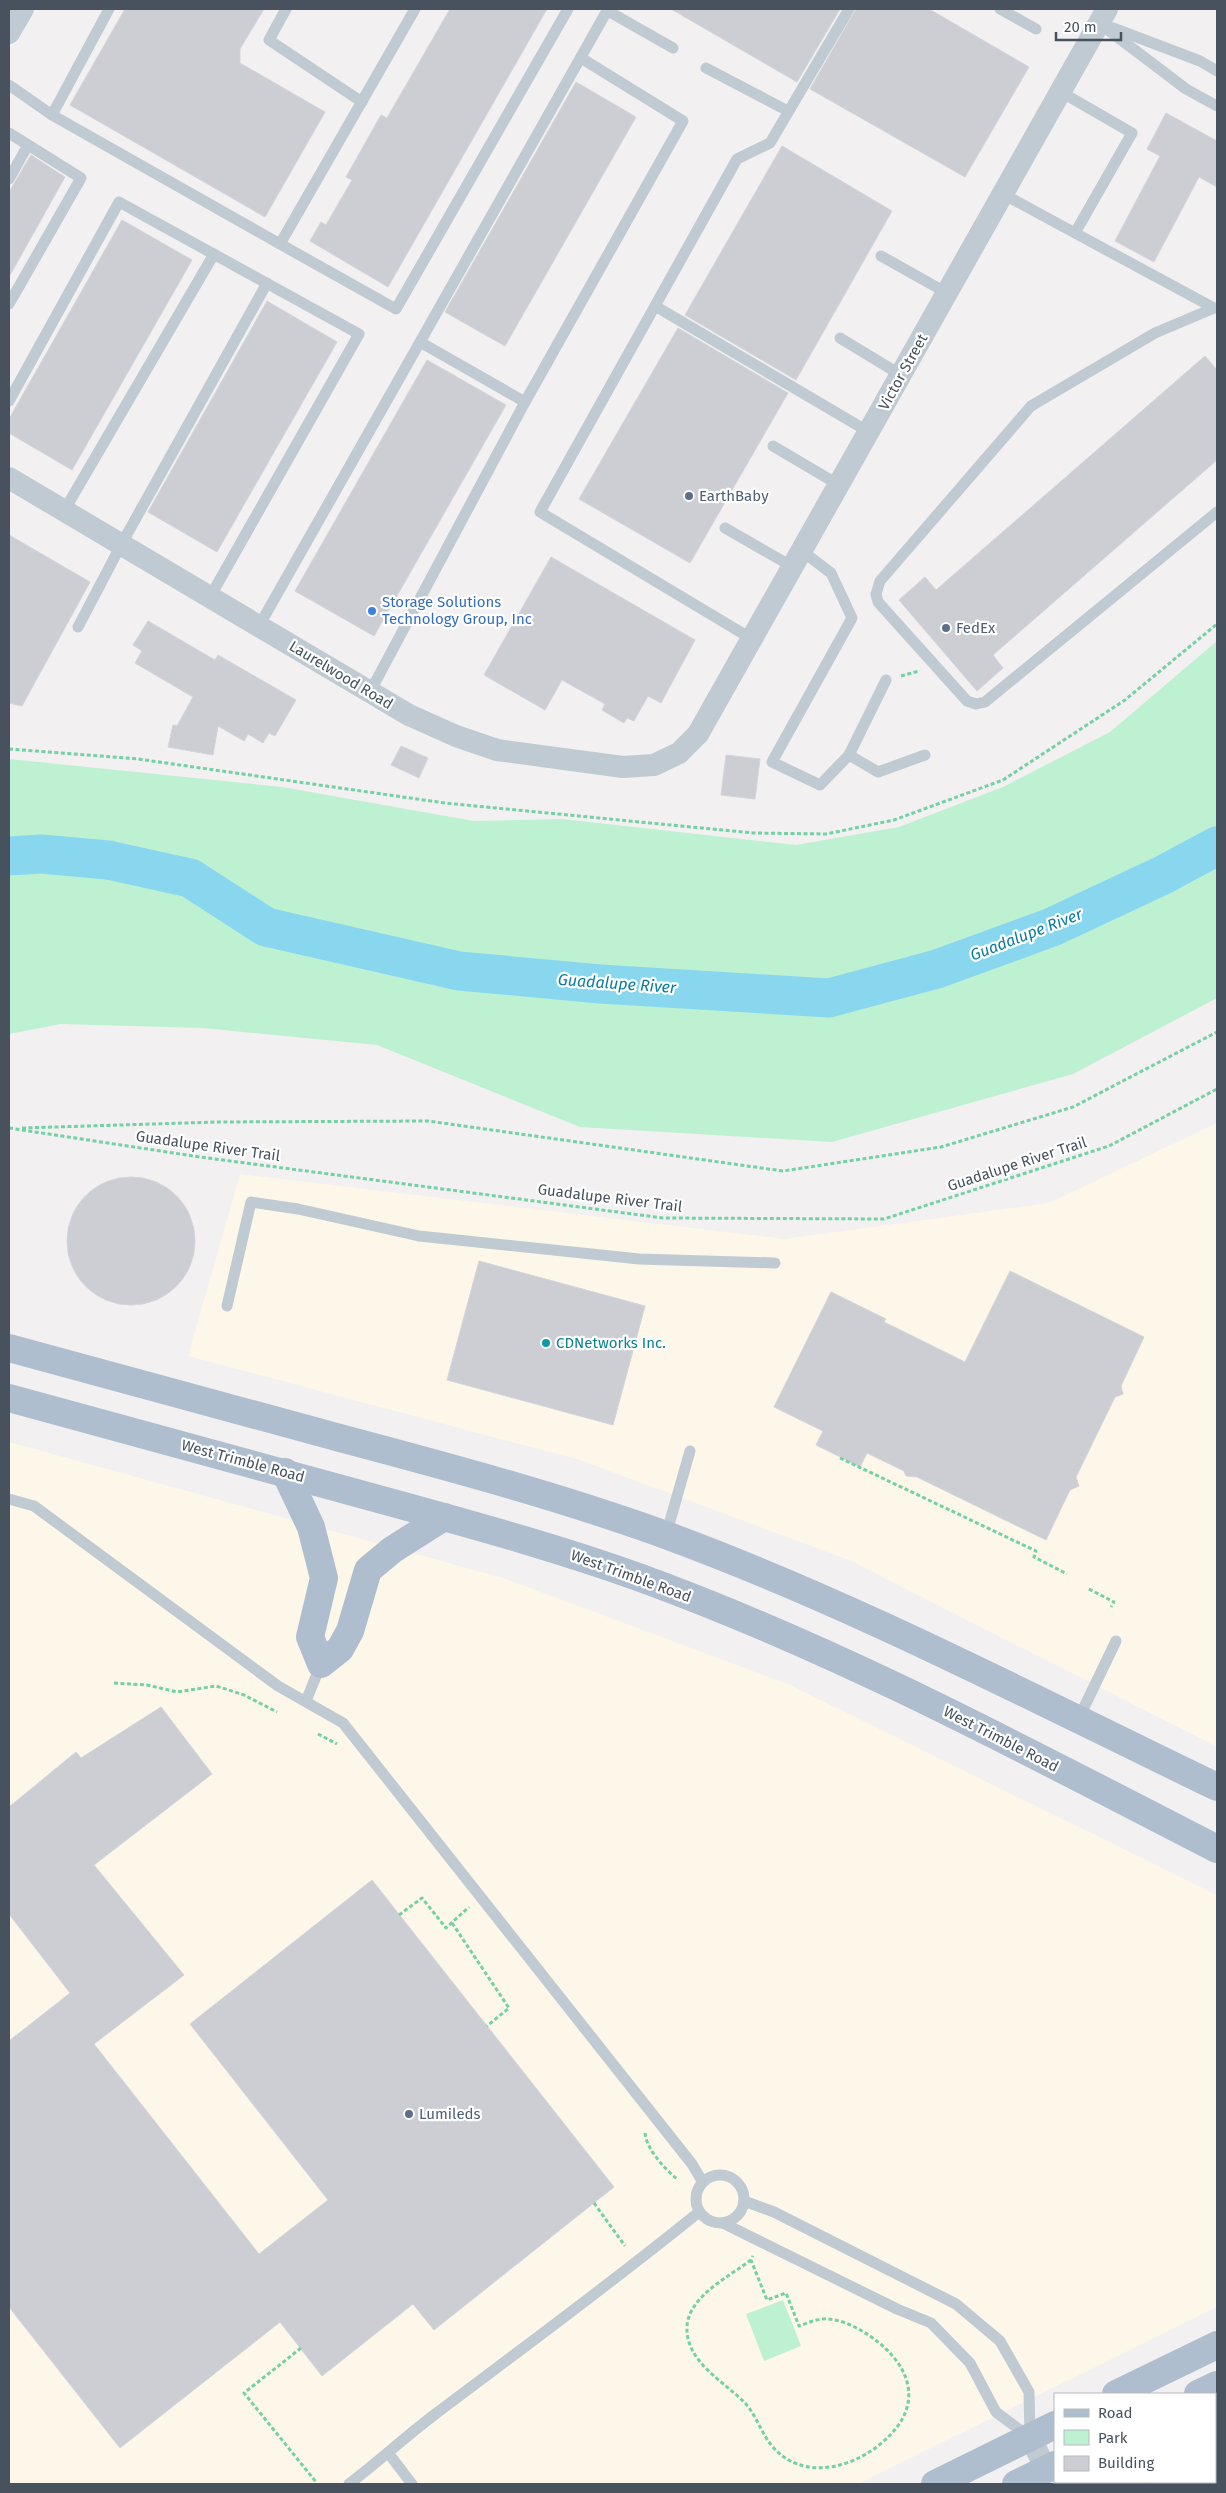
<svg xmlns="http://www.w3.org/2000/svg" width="1226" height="2493" viewBox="0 0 1226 2493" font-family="'Fira Sans',sans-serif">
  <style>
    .commercial { fill: #fdf7e9 }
    .green { fill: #bdf1d2 }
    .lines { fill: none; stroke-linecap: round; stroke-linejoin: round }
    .river { stroke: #89d7ef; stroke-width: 39 }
    .building { fill: #ccced4; stroke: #d3d5db }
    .path { stroke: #74d0a5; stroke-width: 3; stroke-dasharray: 4 2.5; stroke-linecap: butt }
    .service { stroke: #c0cad2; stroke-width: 11 }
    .minor { stroke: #c0cad2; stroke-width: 22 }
    .primary { stroke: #afbecf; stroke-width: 28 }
    .service-dot { fill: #5c6f8a; stroke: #fff; stroke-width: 2 }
    .shop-dot { fill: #3f7fe0; stroke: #fff; stroke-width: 2 }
    .culture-dot { fill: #0f9aa8; stroke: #fff; stroke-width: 2 }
    .labels { text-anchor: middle; stroke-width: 4.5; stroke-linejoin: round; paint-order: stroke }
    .street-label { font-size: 15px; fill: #47525e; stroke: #fff }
    .service-label { font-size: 15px; fill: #4e5e75; stroke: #fff; text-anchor: start }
    .shop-label { font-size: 15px; fill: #366cbe; stroke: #fff; text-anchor: start }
    .culture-label { font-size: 15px; fill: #0d838f; stroke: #fff; text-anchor: start }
    .water-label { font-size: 16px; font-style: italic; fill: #097ca0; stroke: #fff }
  </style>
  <rect width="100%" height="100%" fill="#f2f0f0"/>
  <!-- commercial -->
  <g class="commercial">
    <polygon points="1217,1123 1217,1747 849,1560 580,1460 188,1356 240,1174 784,1239 1049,1203"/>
    <polygon points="9,1442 503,1578 790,1685 1217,1895 1217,2307 858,2484 9,2484"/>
    <polygon points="1217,2436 1217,2484 1120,2484 1125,2482 1215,2482 1215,2437"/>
  </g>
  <!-- green -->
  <g class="green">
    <polygon points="1217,641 1217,998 1073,1074 832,1142 580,1127 377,1045 203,1028 61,1024 9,1034 9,759 282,787 474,821 562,819 796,845 899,827 1003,787 1110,732"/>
    <polygon points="783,2300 801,2346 764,2361 746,2314"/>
  </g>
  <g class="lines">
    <!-- river -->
    <polyline class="river" points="9,856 41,854 108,860 190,878 266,927 459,971 600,984 829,998 937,969 1052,927 1163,875 1217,846"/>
  </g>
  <!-- building -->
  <g class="building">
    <polygon points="125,9 264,9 240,49 240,63 325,112 265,217 70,105"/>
    <polygon points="450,9 547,9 388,287 310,241 321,222 326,225 352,180 346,177 381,115 387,118"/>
    <polygon points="671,9 840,9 797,82"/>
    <polygon points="856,9 929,9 1029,67 965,177 810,89"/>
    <polygon points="576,82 636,117 505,346 445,312"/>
    <polygon points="1166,113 1217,141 1217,187 1199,177 1154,262 1115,241 1160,156 1147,149"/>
    <polygon points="782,146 892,211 796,380 685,315"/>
    <polygon points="31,155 65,177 9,277 9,192"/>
    <polygon points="122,220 192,260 72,470 9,433 9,419"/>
    <polygon points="267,301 337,342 217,552 148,512"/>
    <polygon points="678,328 788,393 690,563 579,499"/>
    <polygon points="1205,356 1217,370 1217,460 993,655 1003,668 977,691 899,600 925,577 936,590"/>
    <polygon points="427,360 506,405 374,636 295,591"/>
    <polygon points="9,535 90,582 22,706 9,703"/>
    <polygon points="551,557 695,640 661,703 648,696 634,721 627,718 624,723 602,710 605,704 562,680 545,710 484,675"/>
    <polygon points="148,621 215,660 218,655 296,700 275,736 269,733 263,743 248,734 244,741 218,726 213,755 168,747 173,725 177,726 193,697 135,663 142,651 133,645"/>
    <polygon points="401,746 428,758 419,778 391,765"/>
    <polygon points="726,755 760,759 755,799 721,795"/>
    <circle cx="131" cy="1241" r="64"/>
    <polygon points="479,1261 645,1306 613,1425 447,1380"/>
    <polygon points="1010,1271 1144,1337 1121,1386 1123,1394 1115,1397 1076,1477 1079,1486 1070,1490 1046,1540 917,1477 906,1476 904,1471 867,1453 860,1467 816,1445 823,1431 774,1407 831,1292 886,1319 884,1322 965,1362"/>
    <polygon points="161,1707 212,1774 94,1865 184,1975 94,2044 259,2254 328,2200 190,2024 372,1880 614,2187 434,2330 413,2304 322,2376 280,2322 120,2448 9,2307 9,2041 70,1993 9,1914 9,1807 76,1752 81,1758"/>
  </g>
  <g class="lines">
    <!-- path -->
    <g class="path">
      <polyline points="901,676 919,671"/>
      <polyline points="9,749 138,759 445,803 753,833 826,834 894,820 1003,780 1125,700 1217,624"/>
      <polyline points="9,1128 200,1157 663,1218 884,1219 1109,1146 1217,1089"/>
      <polyline points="22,1128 218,1122 428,1121 783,1171 941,1147 1073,1107 1217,1032"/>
      <polyline points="840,1458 1036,1551 1034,1557 1067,1574"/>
      <polyline points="1089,1589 1114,1602 1111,1607"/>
      <polyline points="114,1683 147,1685 177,1692 216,1686 244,1695 277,1712"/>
      <polyline points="318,1734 337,1744"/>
      <polyline points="399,1915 422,1898 446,1928 469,1907"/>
      <polyline points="452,1923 509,2008 487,2026"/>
      <path d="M645,2133c2,17 19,35 32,46"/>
      <polyline points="594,2203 625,2246"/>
      <path d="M751,2260c-21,16 -62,36 -64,66 -2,35 35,54 57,76 12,12 17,31 28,44 33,39 90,20 120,-13 33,-36 13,-73 -22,-97 -12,-8 -27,-16 -42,-17 -10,-1 -20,4 -29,7l-13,-33 -19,7 -16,-40 2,-4"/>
      <polyline points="301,2348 244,2393 316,2482"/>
    </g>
    <!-- service -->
    <g class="service">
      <polyline points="286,9 269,40 362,102"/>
      <polyline points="1000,9 1036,29"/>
      <polyline points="608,11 673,48"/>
      <polyline points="1099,23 1186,89 1217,106"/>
      <polyline points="1113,28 1200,61 1217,71"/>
      <polyline points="706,68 788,111"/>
      <polyline points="9,85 52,115 280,244 415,9"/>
      <polyline points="52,115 109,9"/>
      <polyline points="9,133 81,178 9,304"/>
      <polyline points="9,179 28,145"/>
      <polyline points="1003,194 1075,233 1132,133 1061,92"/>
      <polyline points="1075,233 1214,308"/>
      <polyline points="280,244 396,309 568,9"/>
      <polyline points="881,256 947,293"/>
      <polyline points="655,306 869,432"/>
      <polyline points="1214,308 1155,333 1031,406 880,581 876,594 878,602 967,701 976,704 985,702 1217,512"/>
      <polyline points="840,338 901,375"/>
      <polyline points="420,342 608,9"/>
      <polyline points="9,401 119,202 359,334 210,597"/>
      <polyline points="525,402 683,121 581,58"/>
      <polyline points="773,446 839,485"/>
      <polyline points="64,511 214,254"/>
      <polyline points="725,528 793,567"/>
      <polyline points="802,551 831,573 852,618 772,762 820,785 849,755 886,680"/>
      <polyline points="259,626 420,342 525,402 370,692"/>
      <polyline points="78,627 121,545 267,283"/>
      <polyline points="752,639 540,512 737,159 770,143 849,9"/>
      <polyline points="849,755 878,772 925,755"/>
      <polyline points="227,1306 251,1202 298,1209 419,1236 639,1259 775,1263"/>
      <polyline points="9,1499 34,1506 278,1686 343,1723 692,2164 702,2181"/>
      <polyline points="666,1535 690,1451"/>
      <polyline points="306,1701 321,1664"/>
      <polyline points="1078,1720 1116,1641"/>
      <circle cx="720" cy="2199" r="24"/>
      <polyline points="744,2201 774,2212 956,2304 1000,2341 1029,2392 1030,2435"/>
      <polyline points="723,2223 897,2309 931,2323 970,2363 996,2412 1028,2436"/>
      <polyline points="389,2454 412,2484"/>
      <path d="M349,2484c29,-22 56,-47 85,-69 89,-67 179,-133 265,-203"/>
    </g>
    <!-- minor -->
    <g class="minor">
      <polyline points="9,33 23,9"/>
      <polyline points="9,478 409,715 456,736 497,750 623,767 654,765 679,753 698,734 1107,9"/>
      <polyline points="1030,2437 1046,2469"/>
    </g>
    <!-- primary -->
    <g class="primary">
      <path d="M9,1348c110,30 221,60 331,90 109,29 217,58 323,96 191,70 371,165 554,253"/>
      <path d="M9,1398c132,36 264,71 395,108 80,22 159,44 237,72 200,73 387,174 576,271"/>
      <polyline points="285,1472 311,1527 324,1578 310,1637 321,1664 340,1649 350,1631 368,1570 392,1550 444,1517"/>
      <polyline points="1116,2394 1217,2345"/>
      <polyline points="1198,2394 1217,2385"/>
      <polyline points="935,2484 1055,2425"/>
      <polyline points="1016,2484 1055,2465"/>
    </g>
  </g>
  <!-- markers -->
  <g class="service-dot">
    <circle cx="689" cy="496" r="5"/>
    <circle cx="946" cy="628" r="5"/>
    <circle cx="409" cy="2114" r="5"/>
  </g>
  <circle class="shop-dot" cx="372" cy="611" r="5"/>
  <circle class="culture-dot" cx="546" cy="1343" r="5"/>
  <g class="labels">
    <!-- street labels -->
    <g class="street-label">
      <text transform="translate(903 372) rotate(-61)" y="5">Victor Street</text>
      <text transform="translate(341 675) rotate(31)" y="5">Laurelwood Road</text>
      <text transform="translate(208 1146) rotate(8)" y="5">Guadalupe River Trail</text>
      <text transform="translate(1017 1164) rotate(-18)" y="5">Guadalupe River Trail</text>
      <text transform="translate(610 1198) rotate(7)" y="5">Guadalupe River Trail</text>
      <text transform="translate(243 1461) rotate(15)" y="5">West Trimble Road</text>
      <text transform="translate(631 1576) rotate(20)" y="5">West Trimble Road</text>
      <text transform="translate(1001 1739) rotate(27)" y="5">West Trimble Road</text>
    </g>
    <!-- service labels -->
    <g class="service-label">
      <text x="699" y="501">EarthBaby</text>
      <text x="956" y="633">FedEx</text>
      <text x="419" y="2119">Lumileds</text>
    </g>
    <!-- shop labels -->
    <g class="shop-label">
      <text x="382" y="607">Storage Solutions<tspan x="382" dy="17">Technology Group, Inc</tspan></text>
    </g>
    <!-- culture labels -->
    <g class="culture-label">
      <text x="556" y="1348">CDNetworks Inc.</text>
    </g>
    <!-- water labels -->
    <g class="water-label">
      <text transform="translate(1026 934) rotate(-21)" y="6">Guadalupe River</text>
      <text transform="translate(617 983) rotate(4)" y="6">Guadalupe River</text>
    </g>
  </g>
  <!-- border -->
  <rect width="1226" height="2493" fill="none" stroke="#47525e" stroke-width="20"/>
  <!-- legend -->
  <rect x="1054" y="2393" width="162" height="90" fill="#ffffff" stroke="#b5babf"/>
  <rect x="1064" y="2409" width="25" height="8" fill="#afbecf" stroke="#b5babf"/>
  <text x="1098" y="2418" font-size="15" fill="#47525e">Road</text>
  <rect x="1064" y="2430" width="25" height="15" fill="#bdf1d2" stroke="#b5babf"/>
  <text x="1098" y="2443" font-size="15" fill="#47525e">Park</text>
  <rect x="1064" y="2456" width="25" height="15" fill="#ccced4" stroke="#b5babf"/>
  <text x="1098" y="2468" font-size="15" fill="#47525e">Building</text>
  <!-- scale -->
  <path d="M1056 32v8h65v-8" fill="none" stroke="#47525e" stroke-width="2.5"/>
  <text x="1064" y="32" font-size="15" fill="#47525e" stroke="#ffffff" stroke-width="4" paint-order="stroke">20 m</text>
</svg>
